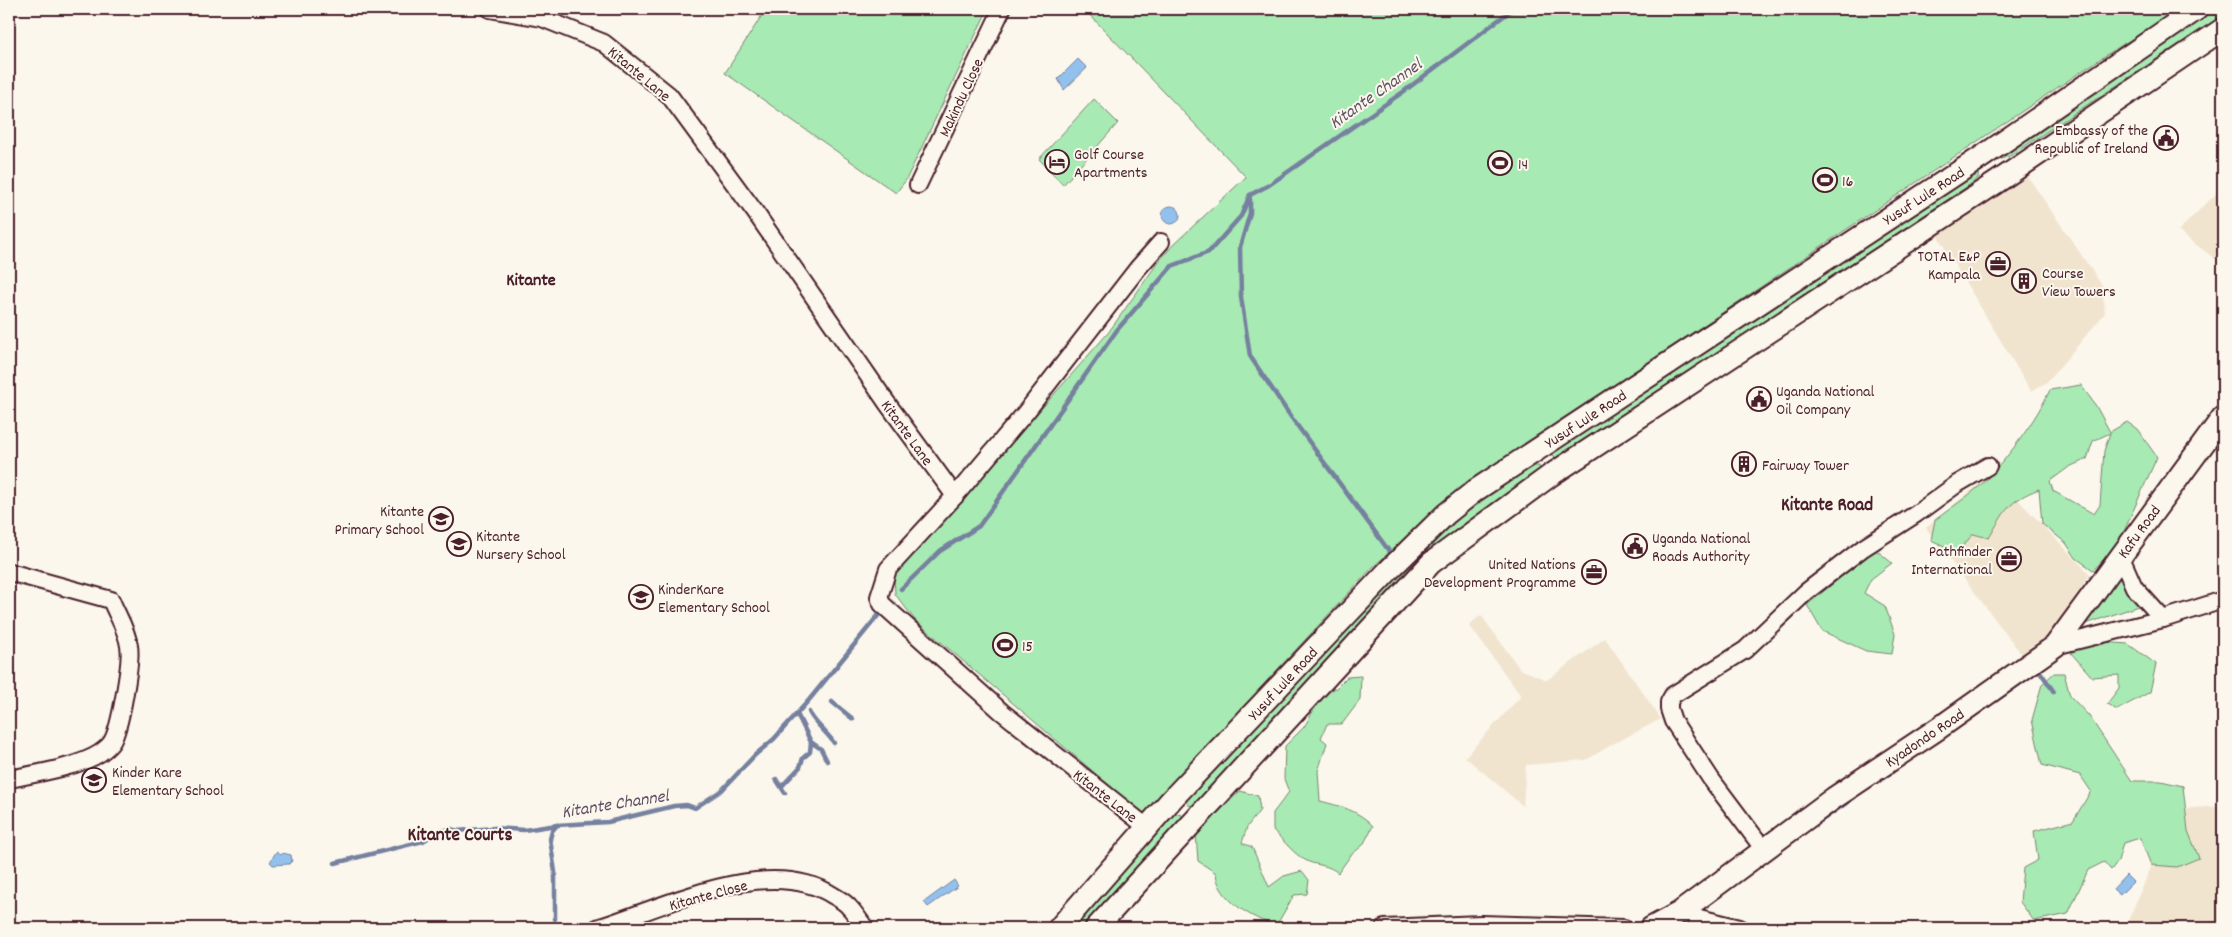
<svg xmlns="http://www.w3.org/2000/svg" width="2232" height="937" viewBox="0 0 2232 937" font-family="Dekko,sans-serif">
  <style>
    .built { fill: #f1e4cf }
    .green { fill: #a8eab3; stroke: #79846f; fill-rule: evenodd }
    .water { fill: #93c1ed; stroke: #76809f }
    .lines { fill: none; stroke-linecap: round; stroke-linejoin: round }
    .stream { stroke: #76809f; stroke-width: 4.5 }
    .minor-casing { stroke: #4a1f2b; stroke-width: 20 }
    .major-casing { stroke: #4a1f2b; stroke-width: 25 }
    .minor { stroke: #fbf7ec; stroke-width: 16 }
    .major { stroke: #fbf7ec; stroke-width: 21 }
    .labels { text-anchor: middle; stroke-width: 4; stroke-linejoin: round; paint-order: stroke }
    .street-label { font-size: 16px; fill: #4a1f2b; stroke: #fbf7ec }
    .poi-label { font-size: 16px; fill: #4a1f2b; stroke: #fbf7ec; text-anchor: start }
    .water-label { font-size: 18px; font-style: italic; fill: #605065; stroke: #fbf7ec }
    .neighbourhood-label { font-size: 18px; font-weight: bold; fill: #4a1f2b; stroke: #fbf7ec }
    .quarter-label { font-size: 19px; font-weight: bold; fill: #4a1f2b; stroke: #fbf7ec }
  </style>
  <rect width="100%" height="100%" fill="#fbf7ec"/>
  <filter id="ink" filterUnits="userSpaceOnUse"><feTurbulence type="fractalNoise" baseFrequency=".02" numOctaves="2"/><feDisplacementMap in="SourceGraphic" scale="10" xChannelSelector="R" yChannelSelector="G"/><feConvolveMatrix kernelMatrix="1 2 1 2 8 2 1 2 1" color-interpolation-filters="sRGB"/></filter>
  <g filter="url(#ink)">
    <!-- built -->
    <g class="built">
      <polygon points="2022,168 2102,285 2105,313 2047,382 2031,391 1934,230"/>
      <polygon points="2223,187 2223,265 2178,231"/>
      <polygon points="1992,473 2090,574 2051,636 2022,655 1926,528"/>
      <polygon points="1481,615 1520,669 1547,680 1605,638 1661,719 1613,744 1586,760 1526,765 1523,806 1465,757 1521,696 1469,625"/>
      <polygon points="2223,806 2223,928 2125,928 2176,809"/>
    </g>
    <!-- green -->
    <g class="green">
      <polygon points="766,9 988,9 906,180 896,193 725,73"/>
      <polygon points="1084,9 2179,9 2100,59 1463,487 1373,567 1143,814 915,620 895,594 894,577 902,567 1108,333 1159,261 1174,244 1246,177"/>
      <polygon points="2217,9 2223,9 2223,15 2010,156 1999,160 1996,158"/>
      <polygon points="1094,99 1118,123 1063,185 1039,159"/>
      <polygon points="1979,171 1978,178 1971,184 1557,459 1553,455 1555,449"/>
      <path d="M2081,385l15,21 14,26 17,-10 10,7 20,28 -40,90 -24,23 -17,-12 -10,-15 -24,-19 -3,-35c-31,12 -34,22 -50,49l-16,-4 -15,18 -27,-12 4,-20c17,-13 37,-26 52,-41 24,-25 48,-58 63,-89zM2110,433l-6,18 -4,54 -6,9 -41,-23 -3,-10 19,-14 18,-8 6,-18z"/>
      <polygon points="1532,466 1539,466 1540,470 1447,538 1417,565 1207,795 1193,806 1188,805 1186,801 1189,796 1440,530 1493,490"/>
      <polygon points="1875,549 1892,563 1871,579 1864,593 1885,606 1895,634 1892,654 1866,651 1822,631 1807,605"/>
      <polygon points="2120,573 2144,604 2080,626"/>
      <polygon points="2090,641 2128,644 2156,664 2150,692 2117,710 2107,704 2119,688 2119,675 2092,677 2071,653"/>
      <polygon points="2054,673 2064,673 2070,696 2089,716 2132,781 2161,781 2183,786 2188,831 2199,858 2177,867 2151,865 2140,838 2123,843 2118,861 2111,870 2104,862 2088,870 2068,914 2034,921 2020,902 2023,868 2038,860 2034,831 2073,821 2091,791 2080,775 2042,765 2032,720 2042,684"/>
      <path d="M1361,676l-1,24 -18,24h-15l-6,14 6,5 -9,28 2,30c20,5 38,9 53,25l-10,19 -12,10 -13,18c-9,-8 -18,-7 -29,-11 -14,-6 -25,-21 -36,-32v-17l16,-21 -5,-13 1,-33 19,-19 19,-33 13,-6 11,-11z"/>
      <path d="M1240,791l18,5 2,14 -13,17 -5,16 10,4 17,40 15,-11 18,-5 7,9 -2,14 -13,1 -18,31c-24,-8 -58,-26 -60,-53l-18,-12 -2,-27z"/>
      <polygon points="1180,813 1183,820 1083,928 1069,928 1125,870 1174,815"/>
    </g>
    <!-- water -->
    <g class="water">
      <polygon points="1078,59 1087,68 1064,90 1058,79"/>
      <circle cx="1171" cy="215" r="9"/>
      <polygon points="276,852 281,855 283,853 291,855 292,861 289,864 273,865 270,862"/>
      <polygon points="2126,875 2133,882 2120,895 2113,889"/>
      <polygon points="954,880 958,886 928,907 924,902"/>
    </g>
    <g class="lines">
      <!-- stream -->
      <g class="stream">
        <polyline points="1250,195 1269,185 1403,92 1513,9"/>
        <polyline points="1250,199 1250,213 1240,247 1241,297 1250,356 1291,417 1389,551"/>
        <polyline points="901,589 940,551 979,526 1117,330 1172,266 1209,252 1241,216 1250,195"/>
        <polyline points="2039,670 2054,692"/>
        <polyline points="1998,699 2036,672"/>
        <polyline points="832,702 853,719"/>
        <path d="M809,712c6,12 17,19 25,31"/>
        <polyline points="811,742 821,749 827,761"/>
        <polyline points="776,779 785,793"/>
        <polyline points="1879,781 1892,772"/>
        <polyline points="782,786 800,767 803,758 810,752 811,742 797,714"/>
        <polyline points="1822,820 1855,797"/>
        <polyline points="335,863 423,841 437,832 451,829 457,831 495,828 524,830 557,825 608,822 674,806 687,805 695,808 722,790 755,755 774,739 809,700 881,612"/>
        <polyline points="555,919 555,872 550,839 552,831 557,825"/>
      </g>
      <defs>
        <g id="minor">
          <polyline points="490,9 542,18 604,43 669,95 755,212 887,403 955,496 888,569 879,597 882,604 1002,712 1148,828"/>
          <polyline points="918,185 1002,9"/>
          <polyline points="955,496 1026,412 1138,268 1161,242"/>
          <polyline points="2120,555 2134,587 2163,619"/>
          <path d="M9,572l102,28c6,15 16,30 18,46 3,14 -9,85 -18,97 -2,3 -7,7 -11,10 -21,14 -66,21 -91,26"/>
          <polyline points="2055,646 2163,619 2223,600"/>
          <polyline points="1765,851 1711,779 1673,721 1669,709 1669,702 1673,695 1745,650 1806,592 1863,548 1916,514 1957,484 1988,466"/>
          <polyline points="1679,913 1740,928"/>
          <path d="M597,928c66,-20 171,-75 237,-32 5,3 11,6 15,11 6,6 11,14 16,21"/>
          <polyline points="1384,928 1481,924 1624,928"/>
        </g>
        <g id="major">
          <polyline points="1059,928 1172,799 1389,570 1446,514 1476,490 1983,156 2197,9"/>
          <polyline points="1096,928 1431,563 1551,475 1997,182 2223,29"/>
          <polyline points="1651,928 1679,913 1834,798 1939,728 2055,646 2223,417"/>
        </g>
      </defs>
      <!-- minor casing -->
      <use href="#minor" class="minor-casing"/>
      <!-- major casing -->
      <use href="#major" class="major-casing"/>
      <!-- minor -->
      <use href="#minor" class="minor"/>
      <!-- major -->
      <use href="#major" class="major"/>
    </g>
  </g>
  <!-- icons -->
  <defs>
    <symbol id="civic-ring" viewBox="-11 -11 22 22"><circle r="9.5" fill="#fbf7ec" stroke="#4a1f2b" stroke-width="1.5"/><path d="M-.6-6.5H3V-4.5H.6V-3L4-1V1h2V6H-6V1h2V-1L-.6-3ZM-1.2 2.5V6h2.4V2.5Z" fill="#4a1f2b"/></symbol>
    <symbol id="hotel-ring" viewBox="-11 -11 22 22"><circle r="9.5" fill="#fbf7ec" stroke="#4a1f2b" stroke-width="1.5"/><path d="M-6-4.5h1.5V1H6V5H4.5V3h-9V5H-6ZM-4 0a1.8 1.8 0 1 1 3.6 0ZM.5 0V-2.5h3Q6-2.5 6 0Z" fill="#4a1f2b"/></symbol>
    <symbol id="stadium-ring" viewBox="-11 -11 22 22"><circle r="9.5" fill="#fbf7ec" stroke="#4a1f2b" stroke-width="1.5"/><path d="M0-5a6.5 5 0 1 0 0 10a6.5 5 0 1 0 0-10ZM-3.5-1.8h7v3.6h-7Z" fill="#4a1f2b"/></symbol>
    <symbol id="office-ring" viewBox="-11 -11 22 22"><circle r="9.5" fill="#fbf7ec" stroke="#4a1f2b" stroke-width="1.5"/><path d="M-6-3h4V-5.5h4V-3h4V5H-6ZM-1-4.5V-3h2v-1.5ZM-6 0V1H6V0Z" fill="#4a1f2b"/></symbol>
    <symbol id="building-ring" viewBox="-11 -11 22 22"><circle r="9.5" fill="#fbf7ec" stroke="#4a1f2b" stroke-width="1.5"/><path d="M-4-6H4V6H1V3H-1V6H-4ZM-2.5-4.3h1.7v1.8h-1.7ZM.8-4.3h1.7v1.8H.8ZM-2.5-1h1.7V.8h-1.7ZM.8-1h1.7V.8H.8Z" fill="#4a1f2b"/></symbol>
    <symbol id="school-ring" viewBox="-11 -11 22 22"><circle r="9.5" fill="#fbf7ec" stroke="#4a1f2b" stroke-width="1.5"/><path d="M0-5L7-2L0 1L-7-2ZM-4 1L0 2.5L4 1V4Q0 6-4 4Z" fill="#4a1f2b"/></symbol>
  </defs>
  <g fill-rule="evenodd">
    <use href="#civic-ring" x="2152" y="124" width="28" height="28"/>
    <use href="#hotel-ring" x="1043" y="148" width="28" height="28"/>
    <use href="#stadium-ring" x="1486" y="149" width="28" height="28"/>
    <use href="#stadium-ring" x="1811" y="166" width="28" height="28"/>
    <use href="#office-ring" x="1984" y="250" width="28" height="28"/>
    <use href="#building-ring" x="2010" y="267" width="28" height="28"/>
    <use href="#civic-ring" x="1745" y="385" width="28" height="28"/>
    <use href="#building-ring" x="1730" y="450" width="28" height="28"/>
    <use href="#school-ring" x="427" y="505" width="28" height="28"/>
    <use href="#school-ring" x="445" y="530" width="28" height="28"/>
    <use href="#civic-ring" x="1621" y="532" width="28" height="28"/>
    <use href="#office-ring" x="1995" y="545" width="28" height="28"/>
    <use href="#office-ring" x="1580" y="558" width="28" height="28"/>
    <use href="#school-ring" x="627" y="583" width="28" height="28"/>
    <use href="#stadium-ring" x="991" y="631" width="28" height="28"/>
    <use href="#school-ring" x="80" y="766" width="28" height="28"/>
  </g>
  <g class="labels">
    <!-- street labels -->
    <g class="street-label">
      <text transform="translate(640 73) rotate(40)" y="6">Kitante Lane</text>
      <text transform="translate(960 97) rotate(-65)" y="6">Makindu Close</text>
      <text transform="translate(1923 195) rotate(-33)" y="6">Yusuf Lule Road</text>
      <text transform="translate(1585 418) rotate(-33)" y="6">Yusuf Lule Road</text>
      <text transform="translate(908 432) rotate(54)" y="6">Kitante Lane</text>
      <text transform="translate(2138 531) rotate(-54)" y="6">Kafu Road</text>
      <text transform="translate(1282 683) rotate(-47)" y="6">Yusuf Lule Road</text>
      <text transform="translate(1924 737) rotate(-34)" y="6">Kyadondo Road</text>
      <text transform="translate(1106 795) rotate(38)" y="6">Kitante Lane</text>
      <text transform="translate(708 894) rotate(-15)" y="6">Kitante Close</text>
    </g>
    <!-- poi labels -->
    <g class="poi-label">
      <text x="2148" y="135" text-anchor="end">Embassy of the<tspan x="2148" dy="18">Republic of Ireland</tspan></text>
      <text x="1074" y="159">Golf Course<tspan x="1074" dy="18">Apartments</tspan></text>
      <text x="1518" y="169">14</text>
      <text x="1842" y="186">16</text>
      <text x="1980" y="261" text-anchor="end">TOTAL E&amp;P<tspan x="1980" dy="18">Kampala</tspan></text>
      <text x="2042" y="278">Course<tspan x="2042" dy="18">View Towers</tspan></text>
      <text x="1776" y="396">Uganda National<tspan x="1776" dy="18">Oil Company</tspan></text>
      <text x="1762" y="470">Fairway Tower</text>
      <text x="424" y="516" text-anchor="end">Kitante<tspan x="424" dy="18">Primary School</tspan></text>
      <text x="476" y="541">Kitante<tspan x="476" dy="18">Nursery School</tspan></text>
      <text x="1652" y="543">Uganda National<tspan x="1652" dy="18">Roads Authority</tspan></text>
      <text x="1992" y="556" text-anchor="end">Pathfinder<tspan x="1992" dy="18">International</tspan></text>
      <text x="1576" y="569" text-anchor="end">United Nations<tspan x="1576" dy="18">Development Programme</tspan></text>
      <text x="658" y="594">KinderKare<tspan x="658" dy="18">Elementary School</tspan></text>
      <text x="1022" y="651">15</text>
      <text x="112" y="777">Kinder Kare<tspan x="112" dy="18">Elementary School</tspan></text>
    </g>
    <!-- water labels -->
    <g class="water-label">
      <text transform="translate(1375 93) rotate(-35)" y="6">Kitante Channel</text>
      <text transform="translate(615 803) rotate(-9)" y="6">Kitante Channel</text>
    </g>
    <!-- neighbourhood labels -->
    <g class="neighbourhood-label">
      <text x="531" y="285">Kitante</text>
    </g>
    <!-- quarter labels -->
    <g class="quarter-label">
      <text x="1827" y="510">Kitante Road</text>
      <text x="460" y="840">Kitante Courts</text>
    </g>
  </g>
  <!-- margin -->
  <rect width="2232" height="937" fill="none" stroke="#fbf7ec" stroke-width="30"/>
  <rect x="15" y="15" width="2202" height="907" fill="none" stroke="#4a1f2b" stroke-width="2" filter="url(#ink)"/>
</svg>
